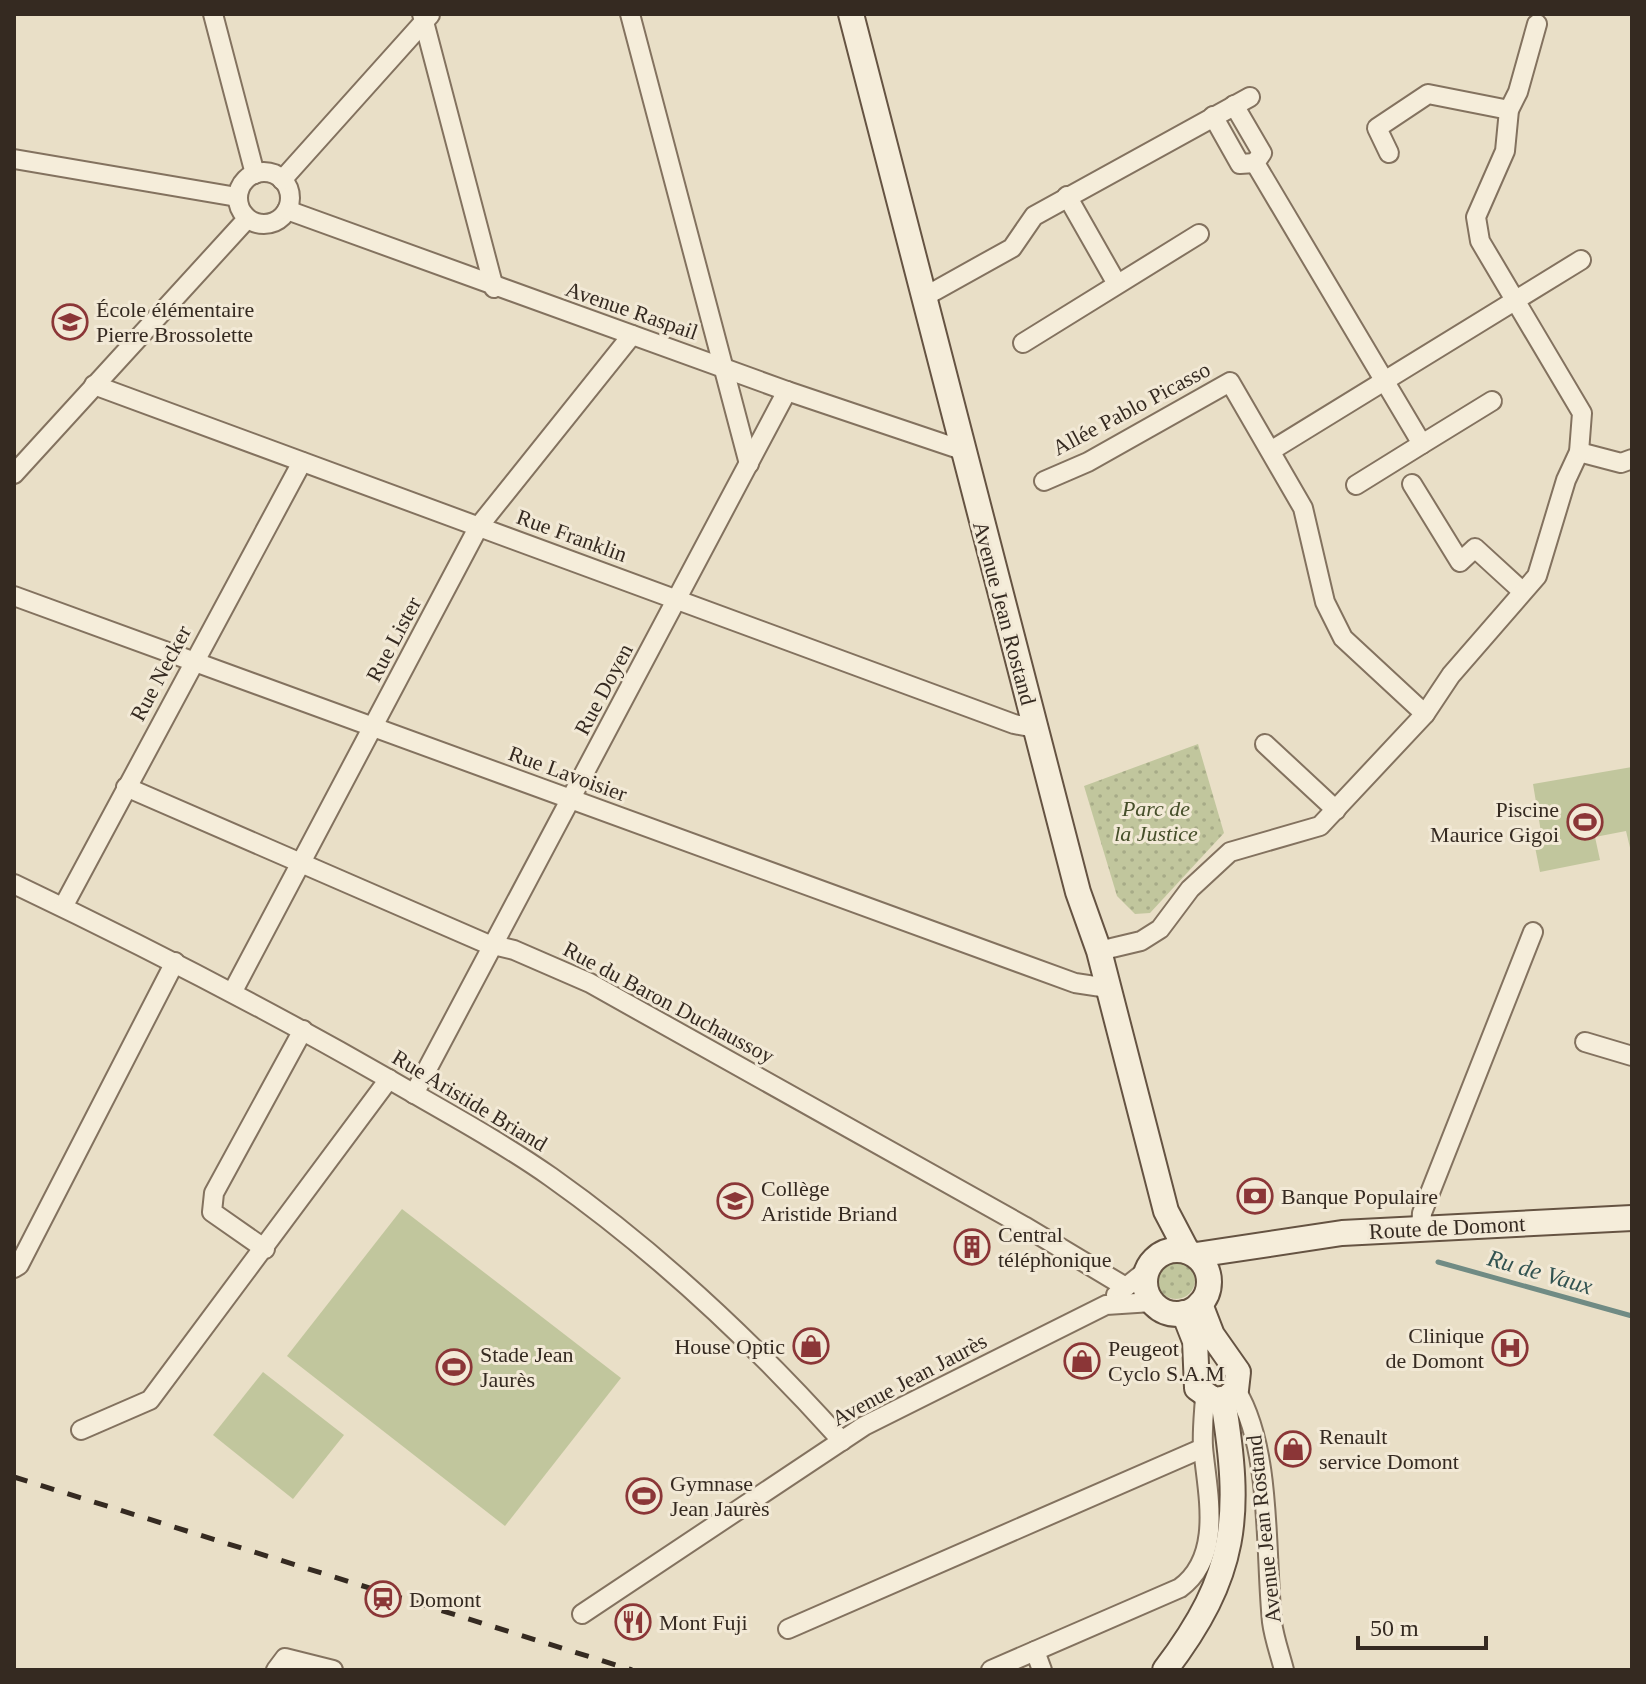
<svg xmlns="http://www.w3.org/2000/svg" width="1646" height="1684" viewBox="0 0 1646 1684" font-family="Georgia,serif">
  <style>
    .grass { fill: url(#grass-dots) }
    .garden { fill: #c1c69d }
    .lines { fill: none; stroke-linecap: round; stroke-linejoin: round }
    .stream { stroke: #708b84; stroke-width: 5 }
    .street-casing { stroke: #83725f; stroke-width: 22 }
    .secondary-casing { stroke: #655342; stroke-width: 28 }
    .street { stroke: #f5edda; stroke-width: 18 }
    .secondary { stroke: #f5edda; stroke-width: 24 }
    .rail { stroke: #352a21; stroke-width: 5; stroke-dasharray: 14 14; stroke-linecap: butt }
    .labels { text-anchor: middle; stroke-width: 6; stroke-linejoin: round; paint-order: stroke }
    .poi-label { font-size: 22px; fill: #352a21; stroke: #f2e9d6; text-anchor: start }
    .street-label { font-size: 22px; fill: #352a21; stroke: #f2e9d6 }
    .park-label { font-size: 22px; font-style: italic; fill: #464f2a; stroke: #f2e9d6 }
    .water-label { font-size: 24px; font-style: italic; fill: #325351; stroke: #f2e9d6 }
  </style>
  <defs>
    <pattern id="grass-dots" width="8" height="8" patternUnits="userSpaceOnUse" patternTransform="scale(2)"><rect width="8" height="8" fill="#c1c69d"/><path d="M2 2h.1M6 6h.1" fill="none" stroke="#a6aa87" stroke-width="1.8" stroke-linecap="round"/></pattern>
  </defs>
  <rect width="100%" height="100%" fill="#e9dfc7"/>
  <!-- grass -->
  <g class="grass">
    <polygon points="1198,744 1224,833 1150,913 1135,914 1117,896 1084,786"/>
    <circle cx="1176" cy="1280" r="19"/>
  </g>
  <!-- garden -->
  <g class="garden">
    <polygon points="1632,767 1632,856 1626,831 1595,837 1600,860 1540,872 1534,842 1538,841 1537,834 1541,832 1533,784"/>
    <polygon points="402,1209 621,1378 505,1526 287,1356"/>
    <polygon points="263,1372 344,1435 293,1499 213,1435"/>
  </g>
  <g class="lines">
    <!-- stream -->
    <polyline class="stream" points="1438,1262 1632,1316"/>
    <defs>
      <g id="street">
        <polyline points="213,14 255,174"/>
        <polyline points="422,14 494,288"/>
        <polyline points="630,14 749,464"/>
        <polyline points="1234,105 1262,153 1255,163 1422,444 1356,485"/>
        <polyline points="1213,116 1240,164 1255,163"/>
        <polyline points="1389,153 1377,128 1428,94 1509,110"/>
        <polyline points="14,159 237,197"/>
        <circle cx="264" cy="198" r="26"/>
        <polyline points="282,180 430,15"/>
        <polyline points="1067,196 1117,284"/>
        <polyline points="287,210 787,391 962,450"/>
        <polyline points="924,297 1012,248 1034,216 1250,97"/>
        <polyline points="1023,343 1199,234"/>
        <polyline points="94,385 1014,724 1035,728"/>
        <polyline points="1422,444 1492,401"/>
        <polyline points="1272,450 1581,260"/>
        <polyline points="1579,452 1621,463 1632,459"/>
        <polyline points="14,474 247,219"/>
        <polyline points="1044,481 1088,462 1230,382 1303,508 1325,602 1343,638 1425,714"/>
        <polyline points="1412,484 1460,562 1475,548 1522,591"/>
        <polyline points="14,596 1075,983 1108,988"/>
        <polyline points="1265,744 1336,810"/>
        <polyline points="126,787 485,943 514,950 590,983 1024,1226 1124,1286"/>
        <path d="M14,884c126,60 249,123 371,193 55,32 113,63 166,100 106,75 204,167 291,264"/>
        <polyline points="63,907 302,462"/>
        <polyline points="1099,951 1141,941 1160,929 1190,889 1230,852 1320,826 1425,714 1451,675 1537,576 1566,480 1579,452 1582,413 1480,241 1476,217 1505,151 1509,110 1518,92 1537,24"/>
        <polyline points="233,991 479,526 632,335"/>
        <polyline points="1585,1042 1632,1056"/>
        <polyline points="414,1094 787,391"/>
        <polyline points="1421,1228 1422,1213 1533,932"/>
        <polyline points="265,1249 212,1212 214,1193 303,1030"/>
        <polyline points="14,1268 19,1265 175,962"/>
        <polyline points="1116,1295 1146,1271"/>
        <path d="M1236,1390c36,59 29,162 36,232 2,16 8,32 12,48"/>
        <polyline points="81,1430 150,1400 389,1079"/>
        <polyline points="582,1614 864,1426 1106,1305 1152,1302"/>
        <polyline points="788,1629 1203,1448"/>
        <polyline points="1035,1651 1042,1670"/>
        <polyline points="276,1670 285,1658 333,1670"/>
        <path d="M991,1670l189,-82c44,-32 27,-96 23,-141 -1,-16 1,-33 2,-50"/>
      </g>
      <g id="secondary">
        <polyline points="851,14 1078,892 1099,951 1166,1211 1187,1251"/>
        <circle cx="1177" cy="1282" r="32"/>
        <polyline points="1196,1255 1342,1233 1632,1218"/>
        <polyline points="1184,1313 1195,1341 1197,1388 1214,1400 1227,1398 1236,1390 1238,1372 1212,1335 1200,1304"/>
        <path d="M1165,1670c73,-96 77,-154 58,-270"/>
      </g>
    </defs>
    <!-- street casing -->
    <use href="#street" class="street-casing"/>
    <!-- secondary casing -->
    <use href="#secondary" class="secondary-casing"/>
    <!-- street -->
    <use href="#street" class="street"/>
    <!-- secondary -->
    <use href="#secondary" class="secondary"/>
    <!-- rail -->
    <polyline class="rail" points="14,1477 632,1670"/>
  </g>
  <!-- icons -->
  <defs>
    <symbol id="school-ring" viewBox="-11 -11 22 22"><circle r="9.5" fill="#f2e9d6" stroke="#8b3637" stroke-width="1.5"/><path d="M0-5L7-2L0 1L-7-2ZM-4 1L0 2.5L4 1V4Q0 6-4 4Z" fill="#8b3637"/></symbol>
    <symbol id="stadium-ring" viewBox="-11 -11 22 22"><circle r="9.5" fill="#f2e9d6" stroke="#8b3637" stroke-width="1.5"/><path d="M0-5a6.5 5 0 1 0 0 10a6.5 5 0 1 0 0-10ZM-3.5-1.8h7v3.6h-7Z" fill="#8b3637"/></symbol>
    <symbol id="bank-ring" viewBox="-11 -11 22 22"><circle r="9.5" fill="#f2e9d6" stroke="#8b3637" stroke-width="1.5"/><path d="M-6-4H6V4H-6ZM0-2.3a2.3 2.3 0 1 0 0 4.6a2.3 2.3 0 1 0 0-4.6Z" fill="#8b3637"/></symbol>
    <symbol id="building-ring" viewBox="-11 -11 22 22"><circle r="9.5" fill="#f2e9d6" stroke="#8b3637" stroke-width="1.5"/><path d="M-4-6H4V6H1V3H-1V6H-4ZM-2.5-4.3h1.7v1.8h-1.7ZM.8-4.3h1.7v1.8H.8ZM-2.5-1h1.7V.8h-1.7ZM.8-1h1.7V.8H.8Z" fill="#8b3637"/></symbol>
    <symbol id="shop-ring" viewBox="-11 -11 22 22"><circle r="9.5" fill="#f2e9d6" stroke="#8b3637" stroke-width="1.5"/><path d="M-5-2.5h2.3a2.7 3.5 0 0 1 5.4 0H5L5.5 6h-11ZM-1.5-2.5h3a1.5 2.3 0 0 0-3 0Z" fill="#8b3637"/></symbol>
    <symbol id="hospital-ring" viewBox="-11 -11 22 22"><circle r="9.5" fill="#f2e9d6" stroke="#8b3637" stroke-width="1.5"/><path d="M-5-5h3v3.5h4V-5h3V5h-3V1.5h-4V5h-3Z" fill="#8b3637"/></symbol>
    <symbol id="station-ring" viewBox="-11 -11 22 22"><circle r="9.5" fill="#f2e9d6" stroke="#8b3637" stroke-width="1.5"/><path d="M-3-6H3Q5-6 5-4V2Q5 4 3 4L4.5 6H3L1.5 4h-3L-3 6H-4.5L-3 4Q-5 4-5 2V-4Q-5-6-3-6ZM-3.5-4v3h7v-3ZM-3.5 1v1.5H-2V1ZM2 1v1.5H3.5V1Z" fill="#8b3637"/></symbol>
    <symbol id="restaurant-ring" viewBox="-11 -11 22 22"><circle r="9.5" fill="#f2e9d6" stroke="#8b3637" stroke-width="1.5"/><path d="M-5-6h1v4h1v-4h1v4h1v-4h1v5L-1.5 .5V6h-2V.5L-5-1ZM5-6V6H3V1.5H1.5Q1.5-4 5-6Z" fill="#8b3637"/></symbol>
  </defs>
  <g fill-rule="evenodd">
    <use href="#school-ring" x="50" y="302" width="40" height="40"/>
    <use href="#stadium-ring" x="1565" y="802" width="40" height="40"/>
    <use href="#bank-ring" x="1235" y="1176" width="40" height="40"/>
    <use href="#school-ring" x="715" y="1181" width="40" height="40"/>
    <use href="#building-ring" x="952" y="1227" width="40" height="40"/>
    <use href="#shop-ring" x="791" y="1326" width="40" height="40"/>
    <use href="#hospital-ring" x="1490" y="1328" width="40" height="40"/>
    <use href="#shop-ring" x="1062" y="1341" width="40" height="40"/>
    <use href="#stadium-ring" x="434" y="1347" width="40" height="40"/>
    <use href="#shop-ring" x="1273" y="1429" width="40" height="40"/>
    <use href="#stadium-ring" x="624" y="1476" width="40" height="40"/>
    <use href="#station-ring" x="363" y="1579" width="40" height="40"/>
    <use href="#restaurant-ring" x="613" y="1602" width="40" height="40"/>
  </g>
  <g class="labels">
    <!-- poi labels -->
    <g class="poi-label">
      <text x="96" y="317">École élémentaire<tspan x="96" dy="25">Pierre Brossolette</tspan></text>
      <text x="1559" y="817" text-anchor="end">Piscine<tspan x="1559" dy="25">Maurice Gigoi</tspan></text>
      <text x="761" y="1196">Collège<tspan x="761" dy="25">Aristide Briand</tspan></text>
      <text x="1281" y="1204">Banque Populaire</text>
      <text x="998" y="1242">Central<tspan x="998" dy="25">téléphonique</tspan></text>
      <text x="1484" y="1343" text-anchor="end">Clinique<tspan x="1484" dy="25">de Domont</tspan></text>
      <text x="785" y="1354" text-anchor="end">House Optic</text>
      <text x="1108" y="1356">Peugeot<tspan x="1108" dy="25">Cyclo S.A.M</tspan></text>
      <text x="480" y="1362">Stade Jean<tspan x="480" dy="25">Jaurès</tspan></text>
      <text x="1319" y="1444">Renault<tspan x="1319" dy="25">service Domont</tspan></text>
      <text x="670" y="1491">Gymnase<tspan x="670" dy="25">Jean Jaurès</tspan></text>
      <text x="409" y="1607">Domont</text>
      <text x="659" y="1630">Mont Fuji</text>
    </g>
    <!-- street labels -->
    <g class="street-label">
      <text transform="translate(632 310) rotate(19)" y="8">Avenue Raspail</text>
      <text transform="translate(1131 408) rotate(-28)" y="8">Allée Pablo Picasso</text>
      <text transform="translate(572 535) rotate(20)" y="8">Rue Franklin</text>
      <text transform="translate(1005 613) rotate(75)" y="8">Avenue Jean Rostand</text>
      <text transform="translate(393 639) rotate(-62)" y="8">Rue Lister</text>
      <text transform="translate(160 673) rotate(-62)" y="8">Rue Necker</text>
      <text transform="translate(603 689) rotate(-62)" y="8">Rue Doyen</text>
      <text transform="translate(568 773) rotate(20)" y="8">Rue Lavoisier</text>
      <text transform="translate(669 1002) rotate(28)" y="8">Rue du Baron Duchaussoy</text>
      <text transform="translate(470 1100) rotate(31)" y="8">Rue Aristide Briand</text>
      <text transform="translate(1447 1227) rotate(-3)" y="8">Route de Domont</text>
      <text transform="translate(909 1379) rotate(-28)" y="8">Avenue Jean Jaurès</text>
      <text transform="translate(1263 1529) rotate(-96)" y="8">Avenue Jean Rostand</text>
    </g>
    <!-- park labels -->
    <g class="park-label">
      <text x="1156" y="816">Parc de<tspan x="1156" dy="25">la Justice</tspan></text>
    </g>
    <!-- water labels -->
    <g class="water-label">
      <text transform="translate(1540 1272) rotate(16)" y="8">Ru de Vaux</text>
    </g>
  </g>
  <!-- border -->
  <rect width="1646" height="1684" fill="none" stroke="#352a21" stroke-width="32"/>
  <!-- scale -->
  <path d="M1358 1636v12h128v-12" fill="none" stroke="#352a21" stroke-width="4"/>
  <text x="1370" y="1636" font-size="24" fill="#352a21" stroke="#f2e9d6" stroke-width="6" paint-order="stroke">50 m</text>
</svg>
